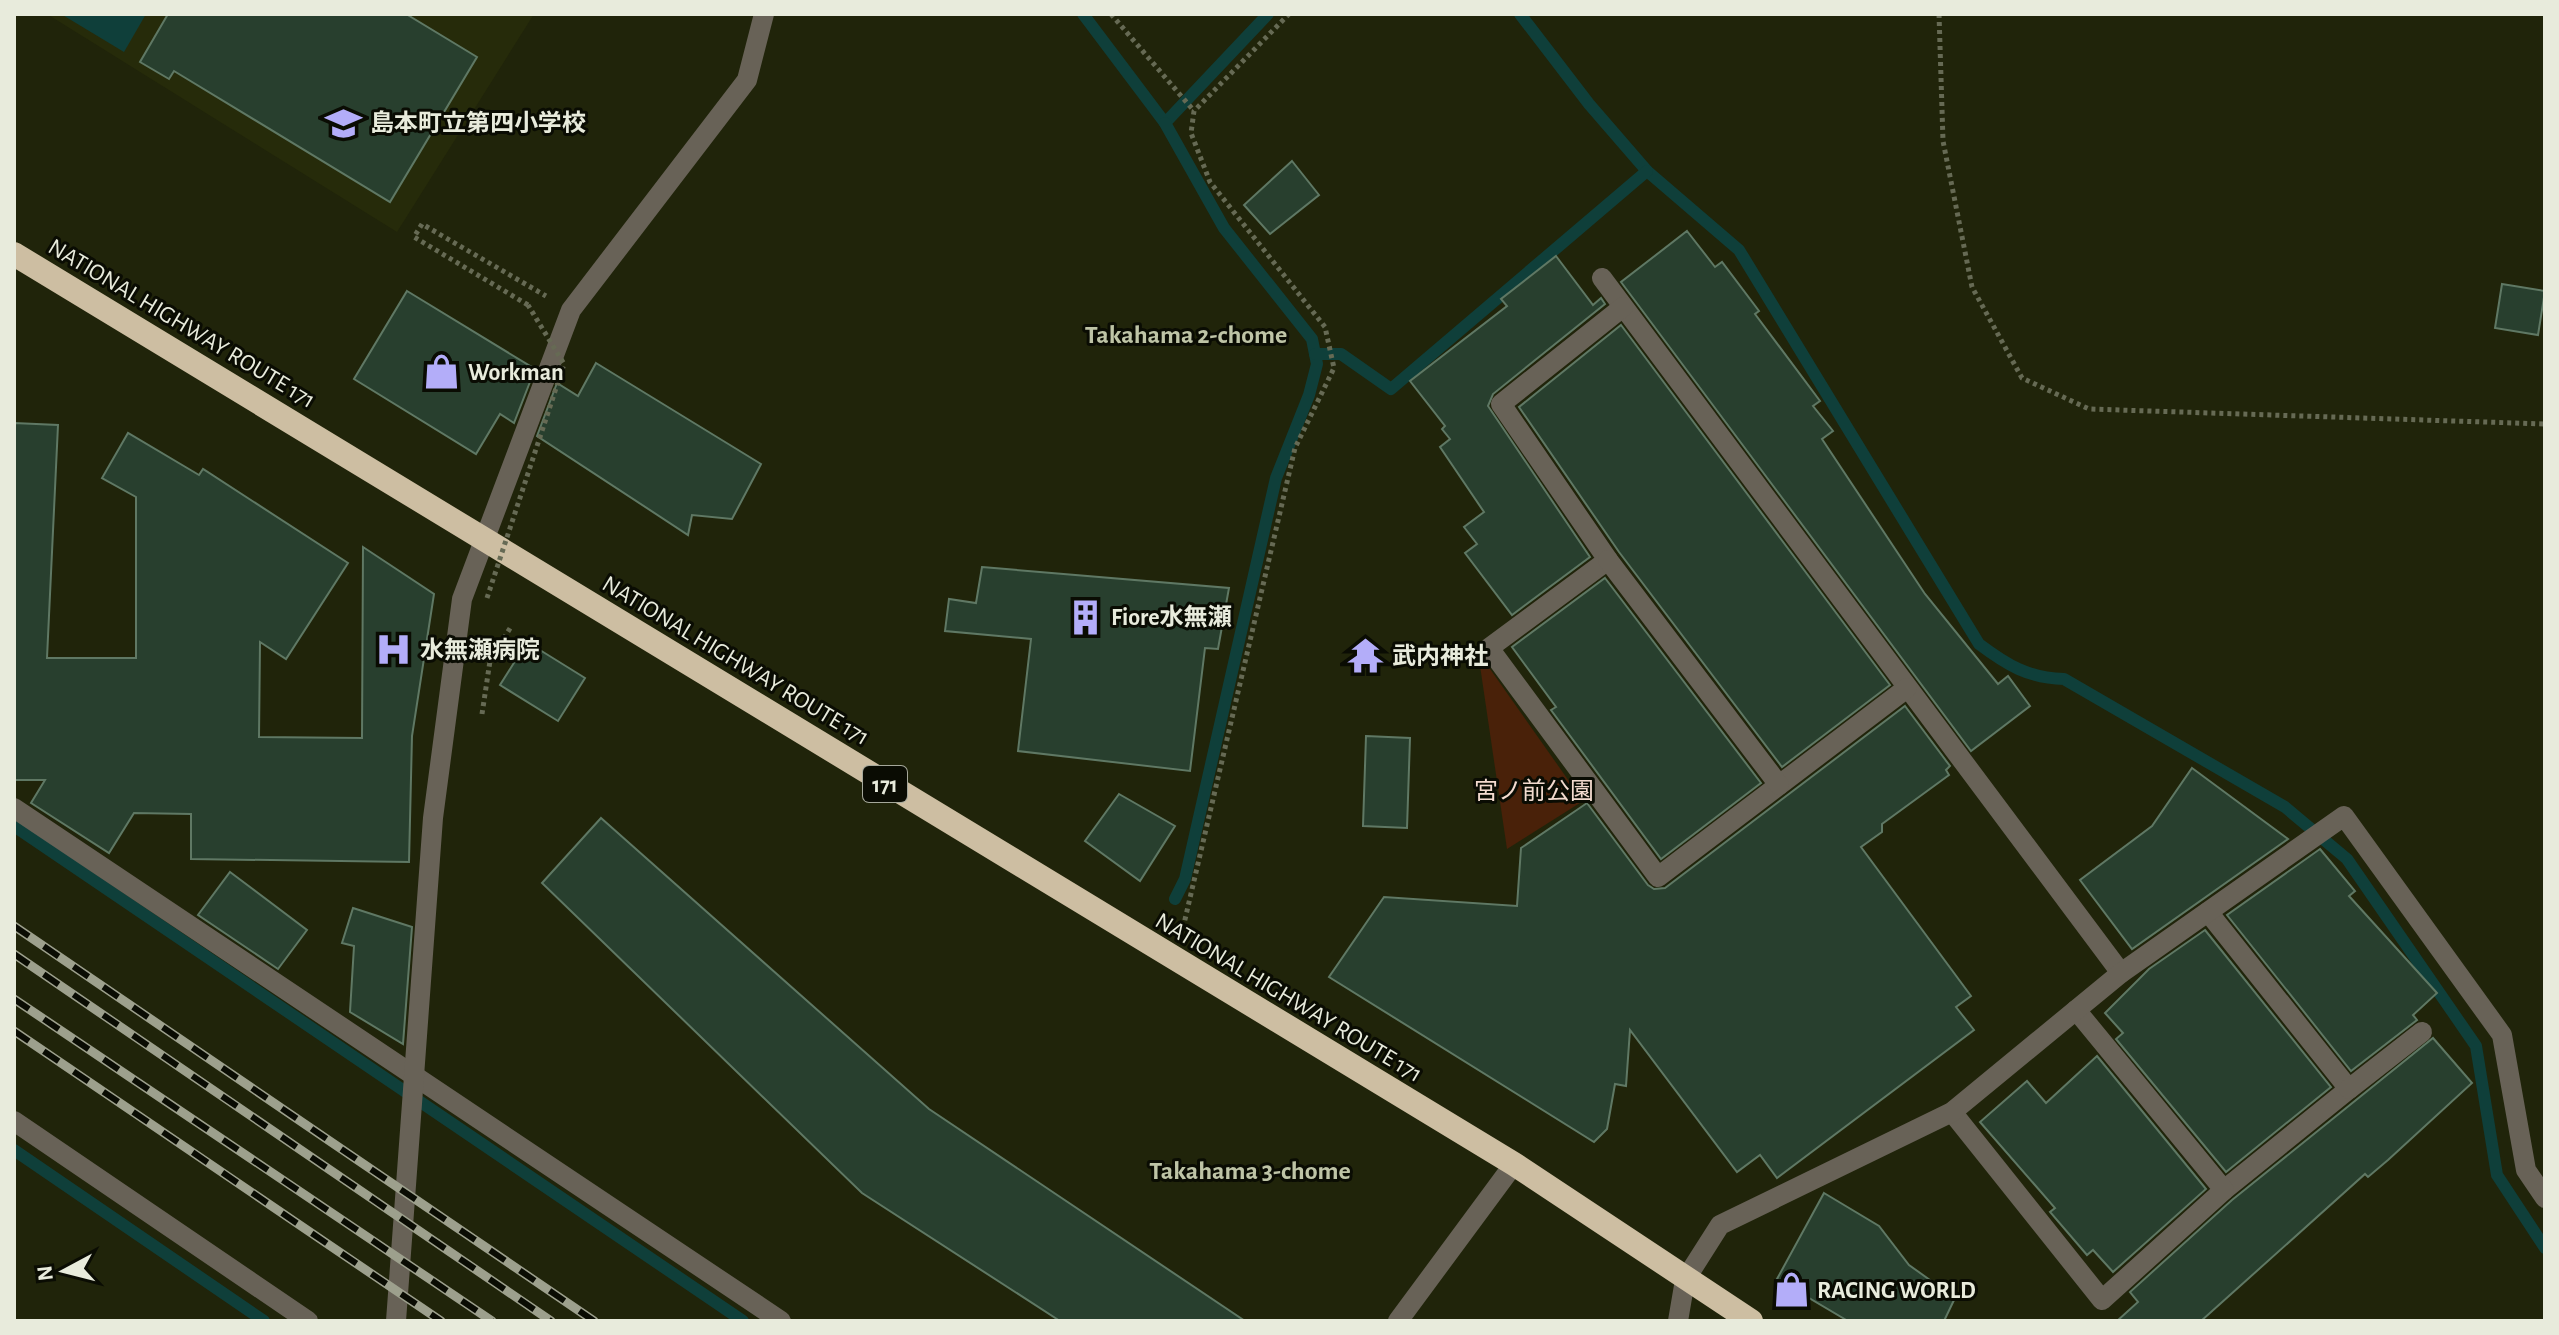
<svg xmlns="http://www.w3.org/2000/svg" width="2559" height="1335" viewBox="0 0 2559 1335" font-family="'Alegreya Sans','Noto Sans JP',sans-serif">
  <style>
    .built { fill: #262b0a }
    .green { fill: #492109 }
    .water { fill: #0f3f3a }
    .lines { fill: none; stroke-linecap: round; stroke-linejoin: round }
    .stream { stroke: #0f3f3a; stroke-width: 12 }
    .building { fill: #283f2e; stroke: #5f7864; stroke-width: 2 }
    .path { stroke: #666a54; stroke-width: 5; stroke-dasharray: 4 4; stroke-linecap: butt }
    .street { stroke: #686257; stroke-width: 20 }
    .highway { stroke: #cdbea2; stroke-width: 24 }
    .rail-casing { stroke: #9da08d; stroke-width: 9 }
    .rail { stroke: #0a0c03; stroke-width: 6; stroke-dasharray: 18; stroke-linecap: butt }
    .path-bridge { stroke: #666a54; stroke-width: 5; stroke-dasharray: 4 4; stroke-linecap: butt }
    .labels { text-anchor: middle; stroke-width: 6; stroke-linejoin: round; paint-order: stroke }
    .shield { fill: #0a0c03; stroke: #a5a89b; stroke-width: 2 }
    .shield-label { font-size: 22px; font-weight: bold; fill: #e8ebdc }
    .poi-label { font-size: 24px; font-weight: bold; fill: #e8ebdc; stroke: #0a0c03; text-anchor: start }
    .street-label { font-size: 24px; fill: #e8ebdc; stroke: #0a0c03 }
    .park-label { font-size: 24px; fill: #f3dbcf; stroke: #0a0c03 }
    .neighbourhood-label { font-size: 26px; font-weight: bold; fill: #bec4a6; stroke: #0a0c03 }
  </style>
  <rect width="100%" height="100%" fill="#20240a"/>
  <!-- built -->
  <polygon class="built" points="47,14 534,14 397,232"/>
  <!-- green -->
  <polygon class="green" points="1478,652 1583,801 1507,849"/>
  <!-- water -->
  <polygon class="water" points="61,14 146,14 124,52"/>
  <g class="lines">
    <!-- stream -->
    <g class="stream">
      <polyline points="1083,14 1165,123 1268,14"/>
      <path d="M1520,14l69,90 58,67 92,79 240,394c28,21 49,34 85,35l221,128 62,52 129,187 21,129 48,73"/>
      <polyline points="1165,123 1224,228 1312,339 1317,364 1309,395 1276,478 1185,879 1175,899"/>
      <polyline points="1315,354 1341,354 1391,389 1647,171"/>
      <polyline points="14,826 743,1321"/>
      <polyline points="14,1150 264,1321"/>
    </g>
  </g>
  <!-- building -->
  <g class="building">
    <polygon points="168,14 406,14 477,57 390,202 174,71 169,79 140,62"/>
    <polygon points="1292,161 1319,195 1270,234 1244,205"/>
    <polygon points="1687,231 1715,267 1722,262 1759,311 1755,314 1820,401 1813,406 1833,431 1822,439 1925,594 1998,684 2008,676 2030,706 1971,751 1621,282"/>
    <polygon points="1556,256 1593,305 1601,298 1605,304 1493,394 1488,406 1590,557 1512,615 1465,553 1477,544 1464,527 1484,512 1440,447 1450,439 1442,429 1445,426 1410,381 1507,306 1501,299"/>
    <polygon points="2502,284 2545,291 2538,335 2495,328"/>
    <polygon points="407,291 535,369 514,423 500,414 476,454 354,379"/>
    <polygon points="1621,325 1890,685 1782,767 1619,552 1519,407"/>
    <polygon points="596,363 761,464 732,519 692,515 688,535 537,436 557,383 578,396"/>
    <polygon points="14,423 58,425 47,658 136,658 136,497 102,478 128,433 199,475 203,469 348,563 286,659 260,642 259,737 362,738 363,547 434,594 412,736 409,862 191,859 191,814 134,813 109,853 31,803 45,780 14,780"/>
    <polygon points="982,567 1229,588 1218,649 1205,648 1190,771 1018,751 1031,639 945,631 949,599 976,603"/>
    <polygon points="1605,578 1761,783 1661,859 1551,710 1556,707 1512,647"/>
    <polygon points="527,642 585,678 558,721 500,685"/>
    <polygon points="1905,706 1950,766 1946,770 1949,775 1882,824 1882,832 1861,847 1971,996 1956,1007 1974,1030 1777,1178 1760,1155 1737,1172 1630,1030 1626,1086 1615,1084 1607,1129 1594,1142 1329,977 1384,897 1517,906 1521,848 1587,803 1648,885 1654,889 1665,888"/>
    <polygon points="1366,736 1410,738 1407,828 1363,826"/>
    <polygon points="2192,768 2288,839 2132,949 2080,880 2152,826"/>
    <polygon points="1119,794 1175,826 1140,881 1085,841"/>
    <polygon points="601,818 929,1109 1245,1321 1060,1321 862,1193 542,883"/>
    <polygon points="2320,849 2355,891 2349,896 2437,993 2413,1015 2417,1020 2351,1071 2227,915"/>
    <polygon points="230,872 307,930 278,969 198,915"/>
    <polygon points="353,908 412,927 403,1044 350,1012 354,946 342,943"/>
    <polygon points="2205,930 2331,1087 2226,1172 2116,1039 2123,1033 2105,1013 2149,969"/>
    <polygon points="2433,1038 2472,1083 2388,1160 2368,1177 2365,1174 2201,1321 2117,1321 2138,1302 2130,1292 2232,1200"/>
    <polygon points="2097,1056 2206,1189 2113,1272 2093,1250 2087,1255 2050,1212 2055,1208 1980,1122 2027,1081 2046,1103"/>
    <polygon points="1824,1193 1879,1226 1909,1265 1955,1298 1944,1321 1848,1321 1777,1279"/>
  </g>
  <g class="lines">
    <!-- path -->
    <g class="path">
      <polyline points="1111,14 1194,111"/>
      <polyline points="1939,14 1943,141 1972,287 2022,378 2089,409 2545,424"/>
      <polyline points="528,305 414,237 422,224 546,296"/>
      <polyline points="482,714 490,661 512,625"/>
      <polyline points="1183,928 1295,448 1334,368 1325,327 1210,182 1191,133 1194,111 1289,14"/>
    </g>
    <!-- street -->
    <g class="street">
      <polyline points="1602,278 2121,973"/>
      <polyline points="1623,307 1501,404 1608,560 1489,648 1658,877 1907,688"/>
      <polyline points="1608,560 1779,785"/>
      <polyline points="14,808 781,1321"/>
      <polyline points="2208,912 2349,1089 2224,1190"/>
      <polyline points="2349,1089 2422,1032"/>
      <polyline points="1952,1112 2102,1300 2224,1190 2076,1010"/>
      <polyline points="14,1121 308,1321"/>
      <polyline points="396,1321 433,818 462,599 571,310 747,80 764,14"/>
      <polyline points="1398,1321 1514,1164"/>
      <polyline points="1678,1321 1685,1280 1720,1225 1952,1112 2121,973 2344,816 2502,1035 2526,1170 2545,1198"/>
    </g>
    <!-- highway -->
    <polyline class="highway" points="14,254 1514,1164 1751,1321"/>
    <defs>
      <g id="rail">
        <polyline points="14,926 594,1321"/>
        <polyline points="14,954 551,1321"/>
        <polyline points="14,999 492,1321"/>
        <polyline points="14,1031 441,1321"/>
      </g>
    </defs>
    <!-- rail casing -->
    <use href="#rail" class="rail-casing"/>
    <!-- rail -->
    <use href="#rail" class="rail"/>
    <!-- path-bridge -->
    <polyline class="path-bridge" points="487,598 564,364 528,305"/>
  </g>
  <!-- icons -->
  <defs>
    <symbol id="school-bare" viewBox="-9 -9 18 18"><path d="M0-5L7-2L0 1L-7-2ZM-4 1L0 2.5L4 1V4Q0 6-4 4Z" fill="#b3adf9" stroke="#0a0c03" stroke-width="2.5" paint-order="stroke"/></symbol>
    <symbol id="shop-bare" viewBox="-9 -9 18 18"><path d="M-5-2.5h2.3a2.7 3.5 0 0 1 5.4 0H5L5.5 6h-11ZM-1.5-2.5h3a1.5 2.3 0 0 0-3 0Z" fill="#b3adf9" stroke="#0a0c03" stroke-width="2.5" paint-order="stroke"/></symbol>
    <symbol id="building-bare" viewBox="-9 -9 18 18"><path d="M-4-6H4V6H1V3H-1V6H-4ZM-2.5-4.3h1.7v1.8h-1.7ZM.8-4.3h1.7v1.8H.8ZM-2.5-1h1.7V.8h-1.7ZM.8-1h1.7V.8H.8Z" fill="#b3adf9" stroke="#0a0c03" stroke-width="2.5" paint-order="stroke"/></symbol>
    <symbol id="hospital-bare" viewBox="-9 -9 18 18"><path d="M-5-5h3v3.5h4V-5h3V5h-3V1.5h-4V5h-3Z" fill="#b3adf9" stroke="#0a0c03" stroke-width="2.5" paint-order="stroke"/></symbol>
    <symbol id="temple-bare" viewBox="-9 -9 18 18"><path d="M0-6L5-2H3V0L6.5 2.5H4V6H1.5V3h-3V6H-4V2.5H-6.5L-3 0V-2H-5Z" fill="#b3adf9" stroke="#0a0c03" stroke-width="2.5" paint-order="stroke"/></symbol>
  </defs>
  <g fill-rule="evenodd">
    <use href="#school-bare" x="318" y="98" width="51" height="51"/>
    <use href="#shop-bare" x="416" y="346" width="51" height="51"/>
    <use href="#building-bare" x="1060" y="592" width="51" height="51"/>
    <use href="#hospital-bare" x="368" y="624" width="51" height="51"/>
    <use href="#temple-bare" x="1340" y="630" width="51" height="51"/>
    <use href="#shop-bare" x="1766" y="1264" width="51" height="51"/>
  </g>
  <g class="labels">
    <!-- shield labels -->
    <rect class="shield" x="863" y="766" width="44" height="36" rx="6"/>
    <g class="shield-label">
      <text x="885" y="792">171</text>
    </g>
    <!-- poi labels -->
    <g class="poi-label">
      <text x="370" y="131">島本町立第四小学校</text>
      <text x="468" y="380">Workman</text>
      <text x="1111" y="625">Fiore水無瀬</text>
      <text x="420" y="658">水無瀬病院</text>
      <text x="1392" y="664">武内神社</text>
      <text x="1817" y="1298">RACING WORLD</text>
    </g>
    <!-- street labels -->
    <g class="street-label">
      <text transform="translate(182 323) rotate(31)" y="8">NATIONAL HIGHWAY ROUTE 171</text>
      <text transform="translate(736 660) rotate(31)" y="8">NATIONAL HIGHWAY ROUTE 171</text>
      <text transform="translate(1289 997) rotate(31)" y="8">NATIONAL HIGHWAY ROUTE 171</text>
    </g>
    <!-- park labels -->
    <g class="park-label">
      <text x="1534" y="799">宮ノ前公園</text>
    </g>
    <!-- neighbourhood labels -->
    <g class="neighbourhood-label">
      <text x="1186" y="343">Takahama 2-chome</text>
      <text x="1250" y="1179">Takahama 3-chome</text>
    </g>
  </g>
  <!-- border -->
  <rect width="2559" height="1335" fill="none" stroke="#e8ebdc" stroke-width="32"/>
  <!-- north arrow -->
  <g transform="translate(64 1271) rotate(263)" stroke="#0a0c03" stroke-width="6" paint-order="stroke">
  <path d="M0-6L14 30L0 20L-14 30Z" fill="#e8ebdc"/>
  <text y="-12" font-size="22" font-weight="bold" text-anchor="middle" fill="#e8ebdc">N</text>
  </g>
</svg>
